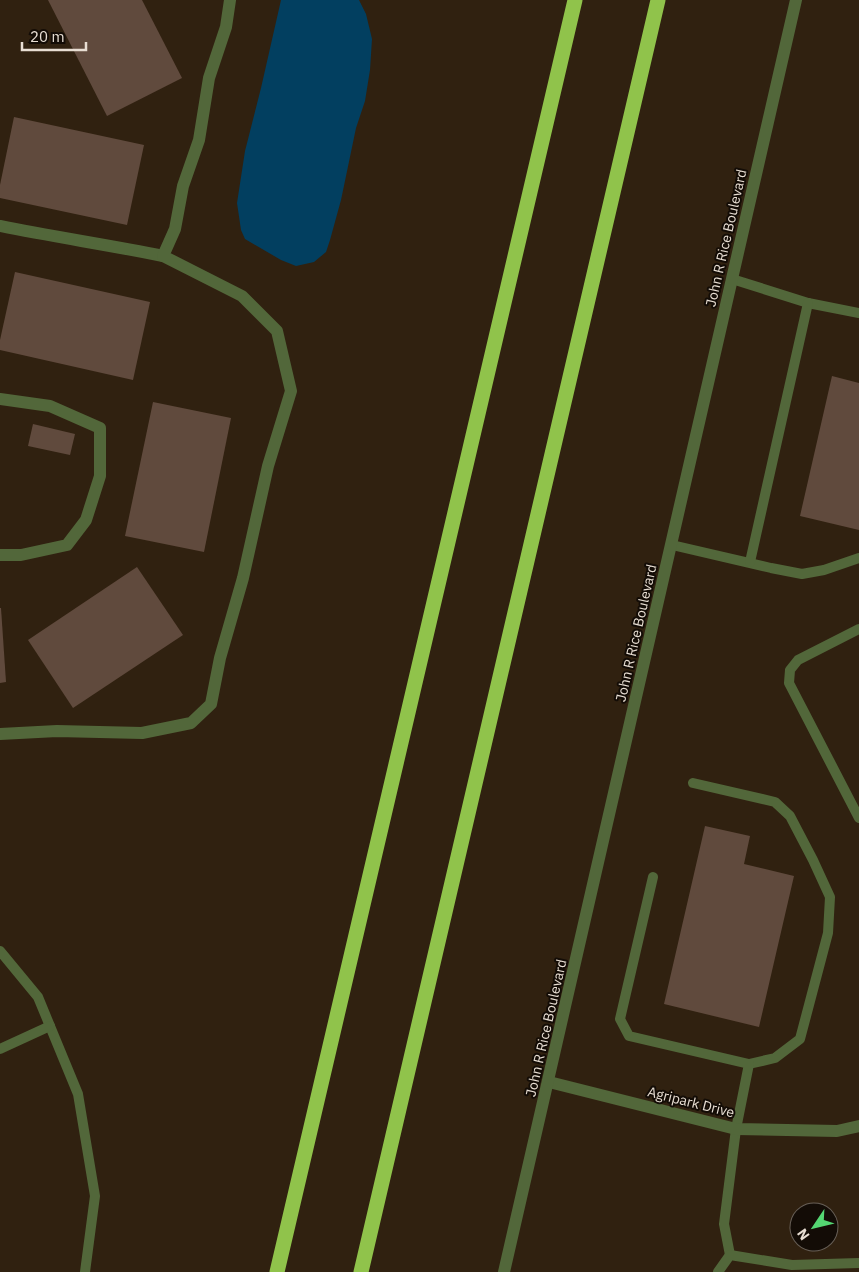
<svg xmlns="http://www.w3.org/2000/svg" width="859" height="1272" viewBox="0 0 859 1272" font-family="'IBM Plex Sans',sans-serif">
  <style>
    .water { fill: #023f60 }
    .building { fill: #604a3d }
    .lines { fill: none; stroke-linecap: round; stroke-linejoin: round }
    .service { stroke: #52673a; stroke-width: 10 }
    .minor { stroke: #52673a; stroke-width: 12 }
    .tertiary { stroke: #52673a; stroke-width: 12 }
    .motorway { stroke: #90c34b; stroke-width: 15 }
    .labels { text-anchor: middle; stroke-width: 4; stroke-linejoin: round; paint-order: stroke }
    .street-label { font-size: 14px; fill: #e8ded3; stroke: #130c06 }
  </style>
  <rect width="100%" height="100%" fill="#302110"/>
  <!-- water -->
  <polygon class="water" points="281,0 359,0 366,14 372,39 370,70 365,101 356,128 341,200 330,240 326,252 314,262 296,266 281,260 245,239 241,230 237,203 245,151 261,88"/>
  <!-- building -->
  <g class="building">
    <polygon points="48,0 142,0 182,78 107,116"/>
    <polygon points="14,117 144,145 127,225 0,198 0,185"/>
    <polygon points="15,272 150,302 133,380 0,350 0,340"/>
    <polygon points="832,376 859,383 859,530 800,516"/>
    <polygon points="153,402 231,418 204,552 125,536"/>
    <polygon points="33,424 75,434 70,455 28,446"/>
    <polygon points="137,567 183,635 73,708 28,640"/>
    <polygon points="0,608 1,608 6,682 0,683"/>
    <polygon points="705,826 750,836 744,864 794,876 759,1027 664,1004"/>
  </g>
  <g class="lines">
    <!-- service -->
    <g class="service">
      <polyline points="732,279 808,303 859,313"/>
      <polyline points="672,545 771,568 802,574 824,570 859,558"/>
      <polyline points="750,562 808,303"/>
      <polyline points="859,629 798,660 790,670 789,683 859,818"/>
      <polyline points="693,783 775,802 790,816 813,860 830,897 828,933 800,1039 775,1058 749,1064"/>
      <polyline points="653,877 620,1019 629,1036 749,1064 736,1129 724,1224 730,1255"/>
      <polyline points="0,951 38,997 78,1094 95,1196 85,1272"/>
      <polyline points="0,1049 50,1026"/>
      <polyline points="718,1272 730,1255 792,1265 859,1263"/>
    </g>
    <!-- minor -->
    <g class="minor">
      <path d="M0,226c54,11 109,19 163,30"/>
      <polyline points="0,399 50,406 100,428 100,476 86,520 67,545 21,555 0,555"/>
      <polyline points="0,734 57,731 142,733 191,723 211,704 220,658 243,578 268,466 291,391 277,331 242,296 163,256 175,229 183,186 199,140 209,78 226,27 230,0"/>
      <polyline points="549,1082 736,1129 837,1131 859,1126"/>
    </g>
    <!-- tertiary -->
    <polyline class="tertiary" points="504,1272 796,0"/>
    <!-- motorway -->
    <g class="motorway">
      <polyline points="277,1272 575,0"/>
      <polyline points="361,1272 658,0"/>
    </g>
  </g>
  <g class="labels">
    <!-- street labels -->
    <g class="street-label">
      <text transform="translate(726 238) rotate(-77)" y="5">John R Rice Boulevard</text>
      <text transform="translate(636 633) rotate(-77)" y="5">John R Rice Boulevard</text>
      <text transform="translate(546 1028) rotate(-77)" y="5">John R Rice Boulevard</text>
      <text transform="translate(691 1102) rotate(14)" y="5">Agripark Drive</text>
    </g>
  </g>
  <!-- north arrow -->
  <g transform="translate(814 1227) rotate(235)"><circle r="24" fill="#130c06" stroke="#686058"/>
  <path d="M0-4L9 19L0 12L-9 19Z" fill="#54d672"/>
  <text y="-8" font-size="14" font-weight="bold" text-anchor="middle" fill="#e8ded3">N</text>
  </g>
  <!-- scale -->
  <path d="M22 42v8h64v-8" fill="none" stroke="#e8ded3" stroke-width="2.5"/>
  <text x="30" y="42" font-size="15" fill="#e8ded3" stroke="#130c06" stroke-width="4" paint-order="stroke">20 m</text>
</svg>
